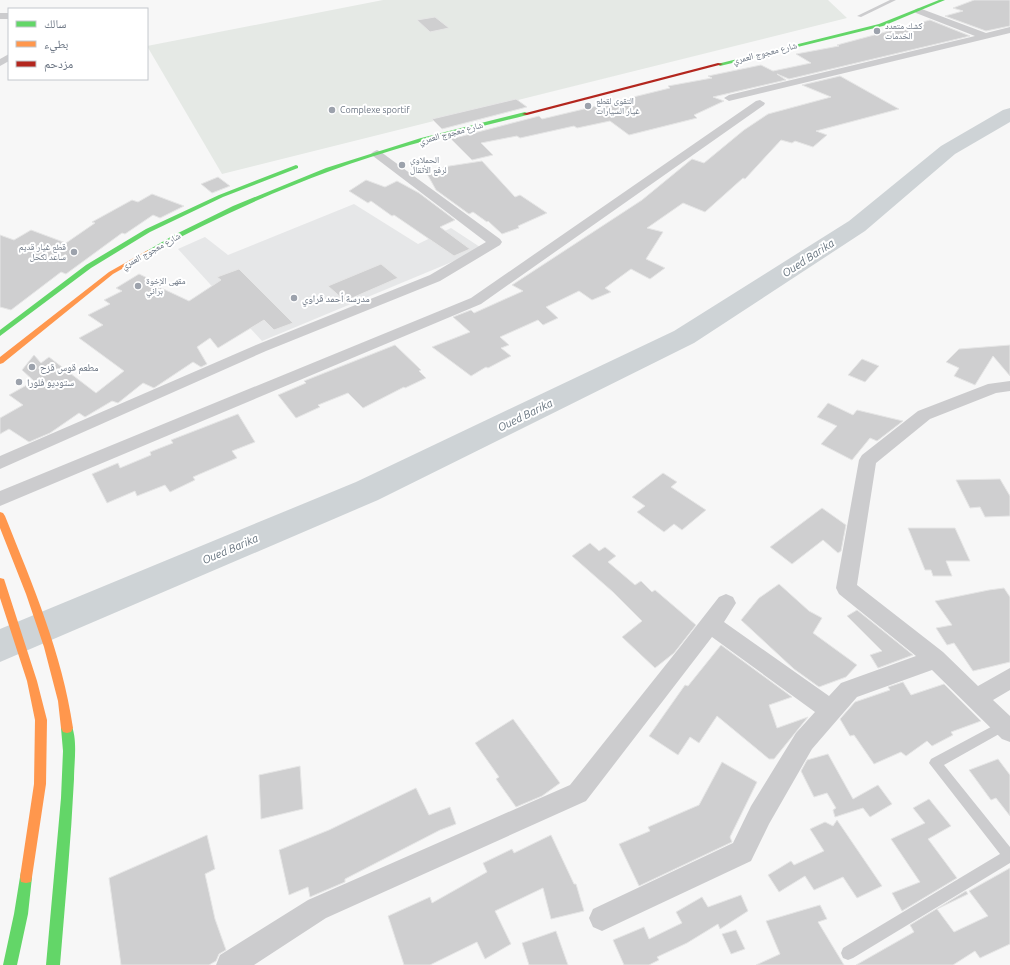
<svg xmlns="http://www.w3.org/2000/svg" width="1010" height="965" viewBox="0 0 1010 965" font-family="Ubuntu,'Noto Naskh Arabic',sans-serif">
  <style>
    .built { fill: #e6e7e8 }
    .green { fill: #e5e9e5 }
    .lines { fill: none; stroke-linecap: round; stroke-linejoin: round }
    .river { fill: #ced3d6; fill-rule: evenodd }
    .building { fill: #cfcfd0; stroke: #e6e6e6 }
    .lane { fill: #ccccce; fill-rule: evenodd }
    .street { fill: #ccccce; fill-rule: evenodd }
    .fast { fill: #63d668; fill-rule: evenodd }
    .slow { fill: #ff974d; fill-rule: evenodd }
    .jam { fill: #b3261e; fill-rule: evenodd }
    .poi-dot { fill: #9ca2ac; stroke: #fff; stroke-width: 1.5 }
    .labels { text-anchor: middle; stroke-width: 4; stroke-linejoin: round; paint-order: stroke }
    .far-poi-label { font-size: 9px; fill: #6b7583; stroke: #fff; text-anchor: start }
    .far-street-label { font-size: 9px; fill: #6b7583; stroke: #fff }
    .poi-label { font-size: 10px; fill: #6b7583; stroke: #fff; text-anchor: start }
    .water-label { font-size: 11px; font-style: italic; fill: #67747f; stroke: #fff }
  </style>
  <rect width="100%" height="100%" fill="#f7f7f7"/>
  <!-- built -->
  <polygon class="built" points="354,204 418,244 451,228 483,249 262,341 178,249 205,237 228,255"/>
  <!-- green -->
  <polygon class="green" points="383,0 828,0 847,18 222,174 147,46"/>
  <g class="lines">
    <!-- river -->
    <polygon class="river" points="1010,108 1010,122 955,154 865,231 694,343 378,500 0,662 0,629 356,482 674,331 849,221 941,146 1003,110"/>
  </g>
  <!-- building -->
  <g class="building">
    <polygon points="974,0 1010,0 1010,26 986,31 945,16 963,11 953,8"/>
    <polygon points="435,17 449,28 430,32 417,20"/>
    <polygon points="930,20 970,36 789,79 777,74 786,80 713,97 724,101 694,115 697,118 629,135 610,121 577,128 574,126 520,138 517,136 481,143 493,155 472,160 451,139 539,116 542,119 609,103 670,88 668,86 712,78 708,76 761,65 773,71 811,63 796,54 839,46 837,45"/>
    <polygon points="840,76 899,109 816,131 827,135 813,147 795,141 792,143 781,140 745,179 743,178 705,212 683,203 647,228 663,232 646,259 665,268 650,279 631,269 605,288 611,292 592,300 579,291 546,307 558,318 543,325 538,320 500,337 509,345 501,348 511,356 488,368 486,367 471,376 432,347 470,332 453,317 471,310 474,313 523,291 512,285 642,200 692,159 704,163 744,130 768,114 831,97 802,85"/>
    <polygon points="516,99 527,107 442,129 432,119"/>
    <polygon points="482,161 515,197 520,195 547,213 518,226 519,228 502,234 488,221 487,222 473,212 469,214 436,190 426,172 444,169 443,167"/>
    <polygon points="218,177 230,186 212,193 201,184"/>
    <polygon points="366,180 385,187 397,181 419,193 455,220 440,227 470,249 454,256 394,215 392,216 371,201 368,203 349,191"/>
    <polygon points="152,194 184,206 160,218 153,215 125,234 122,233 66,274 61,272 11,310 0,307 0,235 14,240 31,230 66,243 95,223 92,222 132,200 138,202"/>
    <polygon points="381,264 398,278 345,301 328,286"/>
    <polygon points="239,269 293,323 274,330 264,320 218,348 210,338 197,347 207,364 201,367 193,362 154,388 143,383 118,403 112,401 85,417 79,413 50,433 29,442 9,429 0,434 0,418 23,405 9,395 34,381 22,370 34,355 41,363 49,357 96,393 124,371 79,338 103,325 88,315 110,304 104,300 122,291 116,288 139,274 160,284 157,286 189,301 221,280 217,277"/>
    <polygon points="395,345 421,370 419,371 426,378 405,388 404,387 363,408 348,393 318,405 320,407 296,418 278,395 306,383 304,381"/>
    <polygon points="1010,345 1010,376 993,356 975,385 954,376 959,368 946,362 959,349"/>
    <polygon points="862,359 879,366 865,382 848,375"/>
    <polygon points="828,403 853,415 857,410 903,421 877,441 870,438 852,460 821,444 837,426 817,417"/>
    <polygon points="238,414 255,442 232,451 237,458 193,477 195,480 170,492 165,485 137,496 135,491 107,503 92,474 118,463 120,468 151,455 150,452 173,443 171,440"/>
    <polygon points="663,473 677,482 671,487 706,510 682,530 674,524 664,532 637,512 645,506 632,497"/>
    <polygon points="1000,479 1010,496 1010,516 985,517 980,507 970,508 956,480"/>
    <polygon points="822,508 846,525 841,551 838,553 823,540 792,564 770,547"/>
    <polygon points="908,528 955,528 970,561 946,561 952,576 933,576 931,570 925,570"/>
    <polygon points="590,543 599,551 605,547 616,556 608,562 635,585 641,581 652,592 655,590 696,625 674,653 655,668 622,637 642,621 613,592 572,556"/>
    <polygon points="779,584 809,611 822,618 813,633 857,665 846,677 819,687 794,669 741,620 759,598"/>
    <polygon points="1004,588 1010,597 1010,662 973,671 954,643 947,645 936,628 952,625 935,601 989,590"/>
    <polygon points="857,610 913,655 878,668 870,655 882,651 847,616"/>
    <polygon points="721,645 792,697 769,705 777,728 808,717 774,759 769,759 717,716 699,743 690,737 678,755 649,736 685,685 688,686"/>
    <polygon points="903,682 911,695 944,684 981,721 951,732 953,735 932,746 927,741 906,756 901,752 874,764 854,735 850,736 840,719 855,702 890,690 888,687"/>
    <polygon points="513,719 560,783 542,796 516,807 496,779 499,777 475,743"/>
    <polygon points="828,754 853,799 878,785 892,804 870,817 863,808 835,817 833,810 836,808 827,793 814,797 801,771 807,760"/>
    <polygon points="998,759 1010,775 1010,816 996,798 991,800 969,770"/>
    <polygon points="722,762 757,782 730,837 732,842 639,886 619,844 650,831 648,827 699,805"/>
    <polygon points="300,766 303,809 261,819 259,775"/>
    <polygon points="416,788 429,815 450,807 456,824 440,830 345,879 345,882 310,897 308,887 289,895 279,850 329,830"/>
    <polygon points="929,799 951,826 928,839 957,878 902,911 892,893 920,882 891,839 925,823 913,808"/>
    <polygon points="837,820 882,886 857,898 843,877 814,890 805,876 779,892 768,875 791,861 794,865 824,851 810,829 825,822 833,826"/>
    <polygon points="207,835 215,869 205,874 215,919 226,950 219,954 216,961 209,965 121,965 109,878"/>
    <polygon points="551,835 574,884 576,884 584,911 551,919 543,888 495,911 511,944 485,959 477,942 430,965 404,965 388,916 430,897 432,903 487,872 483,863 512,849 514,853"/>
    <polygon points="1010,868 1010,944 980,958 975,951 953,965 856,965 914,932 910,925 966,891 968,894 937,909 954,932 988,916 969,891"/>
    <polygon points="741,895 748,911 720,929 718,924 687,943 657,957 659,960 649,965 624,965 613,940 644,927 649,939 682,923 676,912 702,897 708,907"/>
    <polygon points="820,905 827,919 818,922 844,965 756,965 780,954 766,921"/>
    <polygon points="736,930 745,949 731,954 722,934"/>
    <polygon points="556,931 568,965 529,965 522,943"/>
  </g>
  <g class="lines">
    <!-- lane -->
    <g class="lane">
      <polygon points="890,0 896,0 861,17 857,16"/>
      <polygon points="1004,720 1008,721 1010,725 1008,729 944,765 1010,847 1010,863 853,958 848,960 843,958 841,953 843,948 1000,854 929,763 931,759"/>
    </g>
    <!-- street -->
    <g class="street">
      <polygon points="919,8 986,33 1010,27 1010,33 729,101 724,98 729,95 975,36 916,13 914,11 916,9"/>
      <rect x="0" y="13" width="9" height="6"/>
      <polygon points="9,54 9,61 0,66 0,59"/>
      <polygon points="760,100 765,103 764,105 481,304 0,506 0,491 471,298 756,101"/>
      <polygon points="377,150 381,152 500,239 502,242 500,245 440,281 266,351 0,469 0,456 256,345 430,275 486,242 373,156 371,154 373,152"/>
      <polygon points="1010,381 1010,391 996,393 930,419 876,463 857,585 943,652 978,686 1010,668 1010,690 993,700 1010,716 1010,742 1002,739 932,670 857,697 812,749 769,824 751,861 602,931 593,927 589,918 593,909 733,843 751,806 796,733 815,712 712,637 586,801 326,918 254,965 216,965 220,955 308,900 570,785 680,647 719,597 726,594 733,597 736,603 724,622 829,696 841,683 916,656 839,594 836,588 859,460 862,455 918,411 988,384"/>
    </g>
    <!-- fast -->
    <g class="fast">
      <polygon points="939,0 945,0 883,26 720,66 717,64 879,24"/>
      <path d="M525,112l2,1v2c-39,10 -79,19 -117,30 -91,26 -177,63 -260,108h-4l-1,-1 29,-17 59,-29 93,-38 95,-30z"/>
      <polygon points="296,165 298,166 298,168 223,197 150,232 91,268 0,336 0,330 86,265 146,229 219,195"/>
      <path d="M67,723l4,1c7,16 3,38 3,55 -3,62 -9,124 -14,186h-14l15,-167 2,-47 -2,-23 2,-4z"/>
      <polygon points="26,871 31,872 32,877 28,914 17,965 3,965 14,914 20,877 21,872"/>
    </g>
    <!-- slow -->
    <g class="slow">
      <polygon points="148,250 151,252 150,253 113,274 3,363 0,364 0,357 109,272"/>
      <path d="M0,512l3,1 2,3c28,70 57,137 68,212l-2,4 -4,1 -4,-1 -2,-4 -3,-27 -14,-54 -18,-53 -26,-66z"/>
      <polygon points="0,578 4,579 5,582 37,681 47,720 46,784 32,877 31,882 26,883 21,882 20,877 34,784 35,720 27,681 0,598"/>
    </g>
    <!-- jam -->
    <polygon class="jam" points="718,63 723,64 527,115 522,114"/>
  </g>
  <!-- markers -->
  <g class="poi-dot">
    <circle cx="877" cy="31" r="4"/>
    <circle cx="588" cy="106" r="4"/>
    <circle cx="332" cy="110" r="4"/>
    <circle cx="402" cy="165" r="4"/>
    <circle cx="74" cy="252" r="4"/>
    <circle cx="138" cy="286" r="4"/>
    <circle cx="294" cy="298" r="4"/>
    <circle cx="32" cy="367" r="4"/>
    <circle cx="19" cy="382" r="4"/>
  </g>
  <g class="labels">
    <!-- far-poi labels -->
    <g class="far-poi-label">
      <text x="885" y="29">كشك متعدد<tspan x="885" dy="10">الخدمات</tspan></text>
      <text x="596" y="104">التقوى لقطع<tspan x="596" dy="10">غيار السيارات</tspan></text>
      <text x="340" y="113">Complexe sportif</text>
      <text x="410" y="163">الحملاوي<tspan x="410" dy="10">لرفع الأثقال</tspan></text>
      <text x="66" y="250" text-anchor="end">قطع غيار قديم<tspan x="66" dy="10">ساعد لكحل</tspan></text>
      <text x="146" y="284">مقهى الإخوة<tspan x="146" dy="10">براني</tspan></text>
    </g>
    <!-- far-street labels -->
    <g class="far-street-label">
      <text transform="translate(765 53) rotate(-14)" y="3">شارع معجوج العمري</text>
      <text transform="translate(451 133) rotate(-15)" y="3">شارع معجوج العمري</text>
      <text transform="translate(151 251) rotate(-29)" y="3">شارع معجوج العمري</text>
    </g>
    <!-- poi labels -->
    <g class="poi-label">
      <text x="302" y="302">مدرسة أحمد قراوي</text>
      <text x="40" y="371">مطعم قوس قزح</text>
      <text x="27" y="386">ستوديو فلورا</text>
    </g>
    <!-- water labels -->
    <g class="water-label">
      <text transform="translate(808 258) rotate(-33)" y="4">Oued Barika</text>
      <text transform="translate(525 415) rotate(-26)" y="4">Oued Barika</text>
      <text transform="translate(230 549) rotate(-23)" y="4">Oued Barika</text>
    </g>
  </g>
  <!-- legend -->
  <rect x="8" y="8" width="140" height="72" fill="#ffffff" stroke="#c4c8cd"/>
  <rect x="16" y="21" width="20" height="6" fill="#63d668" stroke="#c4c8cd"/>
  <text x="44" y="28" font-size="12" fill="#6b7583">سالك</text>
  <rect x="16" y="41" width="20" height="6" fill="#ff974d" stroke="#c4c8cd"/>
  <text x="44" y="48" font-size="12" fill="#6b7583">بطيء</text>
  <rect x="16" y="61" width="20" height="6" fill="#b3261e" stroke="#c4c8cd"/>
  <text x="44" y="68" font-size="12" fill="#6b7583">مزدحم</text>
</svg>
